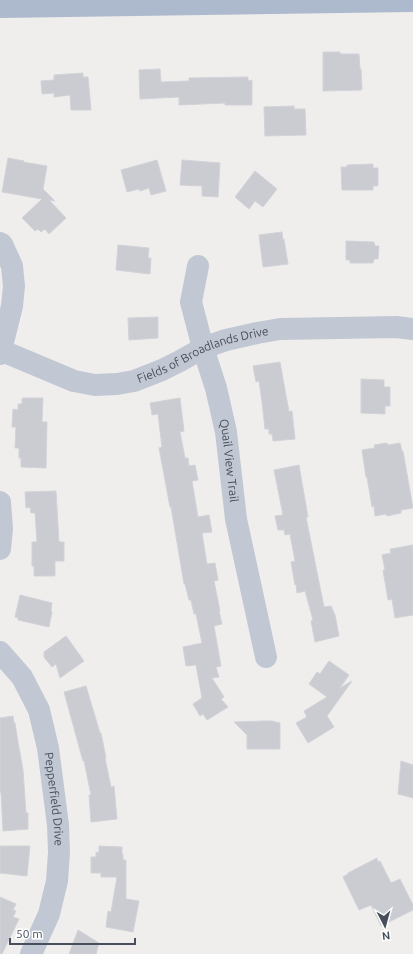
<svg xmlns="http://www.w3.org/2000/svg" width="413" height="954" viewBox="0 0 413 954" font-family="Ubuntu,sans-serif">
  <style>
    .building { fill: #caccd2; stroke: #d1d3d9 }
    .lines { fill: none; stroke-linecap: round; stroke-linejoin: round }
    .minor { stroke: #c1c8d3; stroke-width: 22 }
    .major { stroke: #adbacd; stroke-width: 22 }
    .labels { text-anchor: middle; stroke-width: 4; stroke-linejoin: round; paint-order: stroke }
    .street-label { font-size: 12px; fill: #464f5b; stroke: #fff }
  </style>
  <rect width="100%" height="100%" fill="#f0eeed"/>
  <!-- building -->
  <g class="building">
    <polygon points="323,52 340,52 340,54 359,54 360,69 361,69 362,90 323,91"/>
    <polygon points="160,69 161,82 189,81 189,78 248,77 248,81 252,80 252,105 225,105 225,103 179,105 179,97 140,99 139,70"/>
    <polygon points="83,73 83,77 88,77 91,110 71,110 70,95 54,97 54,93 42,94 41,81 54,80 54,75"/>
    <polygon points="294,106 294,109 305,109 306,135 265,136 264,107"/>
    <polygon points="8,158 24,161 23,162 47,166 43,189 55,201 49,200 66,218 49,234 45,229 41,232 38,229 35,231 22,218 42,199 2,192"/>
    <polygon points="157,160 166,191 151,195 149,188 140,191 139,189 127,192 121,170"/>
    <polygon points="182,160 220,163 218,197 202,196 202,186 180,185"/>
    <polygon points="373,164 373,168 378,168 378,186 373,186 373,190 342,190 341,167 347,167 347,165"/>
    <polygon points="255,171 277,189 263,207 255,201 249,209 235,197"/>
    <polygon points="282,232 283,240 284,239 288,264 263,267 259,235"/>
    <polygon points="346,241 374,242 375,246 379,246 378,259 374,259 373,263 350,263 350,260 346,260"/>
    <polygon points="118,245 149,248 148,258 151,258 150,274 116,270"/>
    <polygon points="158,317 158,338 129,340 128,318"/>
    <polygon points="280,362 289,412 292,411 295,439 273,441 272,434 269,434 269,429 265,429 262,402 259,381 256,382 253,366"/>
    <polygon points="361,379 384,380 384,387 390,387 390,406 385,406 385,414 361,413"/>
    <polygon points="22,398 43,398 42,422 47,422 46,468 21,467 21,458 19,458 19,448 15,448 16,427 12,427 13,409 18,410 18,404 22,404"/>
    <polygon points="180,398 184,431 180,432 185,458 188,458 189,466 195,465 198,480 192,481 198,517 209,515 212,532 202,533 207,564 215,563 218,580 214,581 220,611 219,611 222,624 214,626 221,666 216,667 219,677 212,678 224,697 221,699 228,707 207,720 203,714 200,716 193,704 202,698 196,665 186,666 183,647 202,643 196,614 194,614 191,600 189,600 185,584 184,584 171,507 170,507 159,448 162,447 158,414 152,415 150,403"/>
    <polygon points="387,443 388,445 400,443 402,451 403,451 413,508 401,510 401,513 387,516 386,514 375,516 374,506 372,507 367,477 366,477 362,450 375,448 374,445"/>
    <polygon points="299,465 308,517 306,517 324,607 331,606 335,615 339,636 315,642 311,621 313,620 305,591 297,593 296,584 295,585 291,562 295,561 290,534 285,535 284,530 278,530 275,516 283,515 274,470"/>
    <polygon points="56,491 59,542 64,542 64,561 55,561 55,576 34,576 34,566 32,566 32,542 37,542 35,513 31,513 30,507 26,508 25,492"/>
    <polygon points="413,545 413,615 395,618 392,599 388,600 383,570 385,570 382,555 391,553 390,549"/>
    <polygon points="20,595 52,603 51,611 52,612 49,627 18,620 18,618 15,617"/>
    <polygon points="66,636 84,661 60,678 56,664 52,667 44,657 44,652"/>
    <polygon points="329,661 349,675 340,688 352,681 327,716 334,727 308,743 296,723 307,717 304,711 327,697 309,684 317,672 320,674"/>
    <polygon points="86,686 100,733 101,733 106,758 105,758 111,787 114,786 117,819 91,822 89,795 91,795 84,761 83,761 64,692"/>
    <polygon points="13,716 14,723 15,723 17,736 23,770 26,813 28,813 28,829 3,831 1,792 0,793 0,718"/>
    <polygon points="263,721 272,721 280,723 280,749 247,749 247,735 234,722"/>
    <polygon points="401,761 413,765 413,798 398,794"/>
    <polygon points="0,846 30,846 27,876 0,873"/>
    <polygon points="99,846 122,847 122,854 123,854 123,860 126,860 126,899 139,901 133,932 106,927 108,911 111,912 117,877 101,877 101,873 91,873 91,857 96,857 96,852 99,853"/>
    <polygon points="377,858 378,862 380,861 391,883 400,879 413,905 413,910 381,926 371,905 359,910 343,877 348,874 348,873"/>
    <polygon points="0,897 16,904 13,910 16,911 13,917 19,919 2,954 0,954"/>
    <polygon points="78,930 99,943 96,954 69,954"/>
  </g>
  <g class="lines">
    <!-- minor -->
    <g class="minor">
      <polyline points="0,243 2,244 12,266 14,286 12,306 0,354"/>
      <path id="s1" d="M198,266l-7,36 12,46 13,40 10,44 10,87 30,138"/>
      <path id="s2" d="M0,350l74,31 21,4 22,-1 17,-3 28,-11 18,-9 23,-13 23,-8 31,-7 23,-4 116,-2 17,2"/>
      <polyline points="0,502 2,529 0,549"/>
      <path id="s3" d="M0,652l22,25 17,33 9,38 10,77 1,27 -2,29 -8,33 -18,40"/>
    </g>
    <!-- major -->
    <polyline class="major" points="0,7 413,1"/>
  </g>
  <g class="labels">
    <!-- street labels -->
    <g class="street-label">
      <text dy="4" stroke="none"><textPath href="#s2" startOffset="215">Fields of Broadlands Drive</textPath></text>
      <text dy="4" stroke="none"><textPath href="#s1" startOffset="200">Quail View Trail</textPath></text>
      <text dy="4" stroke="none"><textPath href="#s3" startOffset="161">Pepperfield Drive</textPath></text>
    </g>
  </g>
  <!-- north arrow -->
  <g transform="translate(385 926) rotate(174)" stroke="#ffffff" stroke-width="3" paint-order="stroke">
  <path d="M0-3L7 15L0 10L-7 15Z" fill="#464f5b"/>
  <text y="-6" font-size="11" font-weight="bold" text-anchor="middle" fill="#464f5b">N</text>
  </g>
  <!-- scale -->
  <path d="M10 938v6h125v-6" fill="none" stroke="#464f5b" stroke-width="2"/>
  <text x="16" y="938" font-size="12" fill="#464f5b" stroke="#ffffff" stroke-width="3" paint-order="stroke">50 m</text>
</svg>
